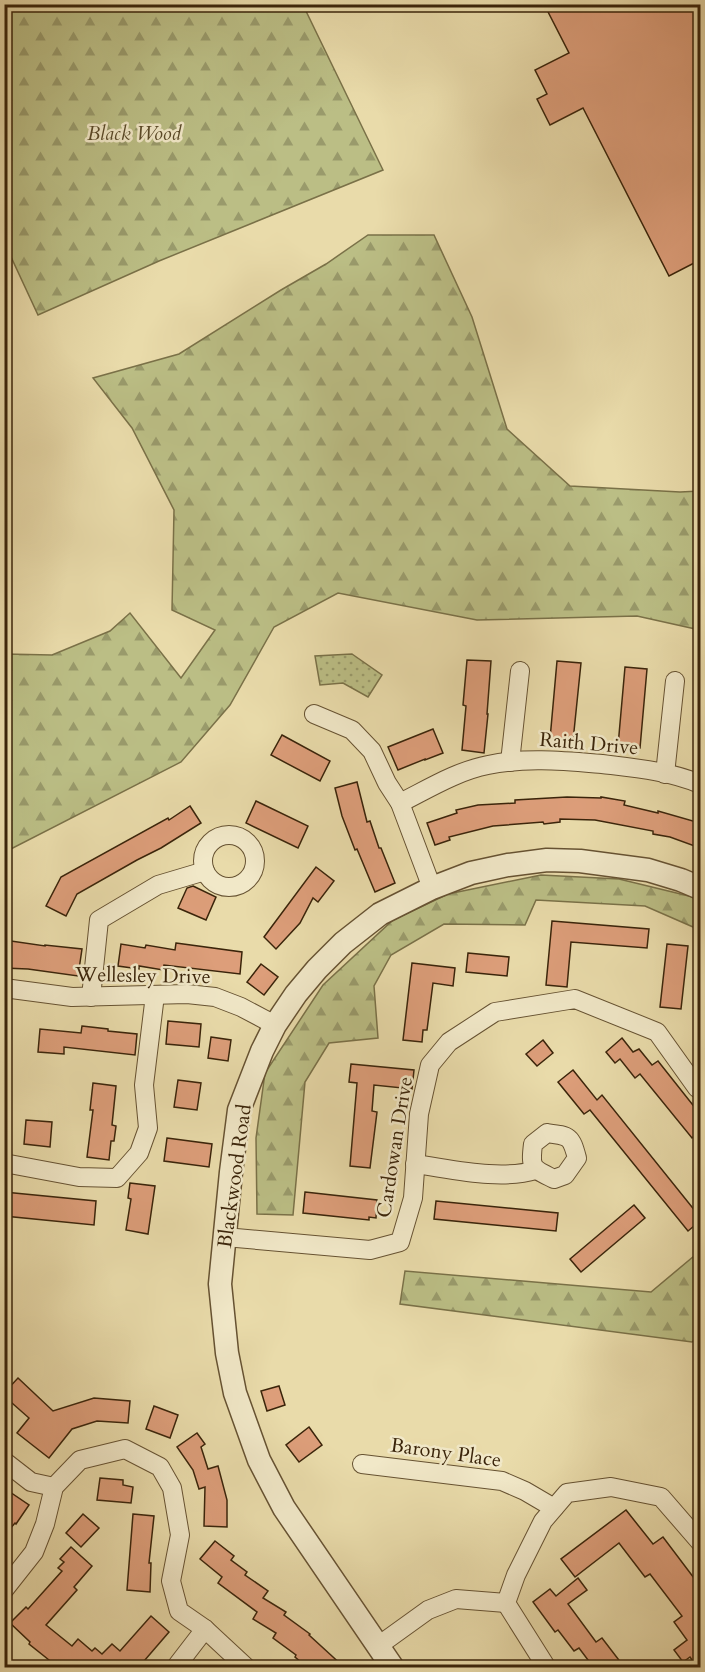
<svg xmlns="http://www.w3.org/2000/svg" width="705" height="1672" viewBox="0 0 705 1672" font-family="Cardo,serif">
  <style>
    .forest { fill: url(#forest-firs); stroke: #7a7148; stroke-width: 1.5 }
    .park { fill: url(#park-dots); stroke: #7a7148; stroke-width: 1.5 }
    .building { fill: #dd9e7a; stroke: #3a240a; stroke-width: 1.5 }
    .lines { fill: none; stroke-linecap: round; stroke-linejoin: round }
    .minor-casing { stroke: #665232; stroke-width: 20 }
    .tertiary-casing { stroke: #665232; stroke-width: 25 }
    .minor { stroke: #f1e8c8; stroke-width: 18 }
    .tertiary { stroke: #f1e8c8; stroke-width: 22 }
    .labels { text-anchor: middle; stroke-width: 5; stroke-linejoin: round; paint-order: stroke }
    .park-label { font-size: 20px; font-style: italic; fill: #5a4a29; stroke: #f1e8c8 }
    .street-label { font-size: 20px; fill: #3a240a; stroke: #f1e8c8 }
  </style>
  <defs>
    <pattern id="forest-firs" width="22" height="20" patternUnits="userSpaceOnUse" patternTransform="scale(1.5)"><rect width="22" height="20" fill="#bbbe85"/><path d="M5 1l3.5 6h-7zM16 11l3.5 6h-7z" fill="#999a6b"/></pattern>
    <pattern id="park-dots" width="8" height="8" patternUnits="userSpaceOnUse" patternTransform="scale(1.5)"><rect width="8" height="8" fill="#bbbe85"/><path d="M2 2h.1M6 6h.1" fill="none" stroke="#999a6b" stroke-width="1.8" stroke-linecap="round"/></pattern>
  </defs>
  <rect width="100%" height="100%" fill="#e9dbaa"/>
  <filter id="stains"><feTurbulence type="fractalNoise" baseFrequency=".00333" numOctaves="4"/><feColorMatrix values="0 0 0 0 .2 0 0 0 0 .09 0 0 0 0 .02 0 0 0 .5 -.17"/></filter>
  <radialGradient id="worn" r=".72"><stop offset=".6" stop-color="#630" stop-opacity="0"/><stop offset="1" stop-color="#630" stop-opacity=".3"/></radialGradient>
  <!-- forest -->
  <g class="forest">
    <polygon points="4,5 303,5 383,170 159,261 38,315 5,244"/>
    <polygon points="368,235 434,235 472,317 507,429 570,486 680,492 700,491 700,630 637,616 477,620 338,593 274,627 230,705 181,762 5,852 5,654 52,655 110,631 130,613 181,678 215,630 172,610 174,510 132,428 93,378 179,354 281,290 326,264"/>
    <polygon points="541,875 619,879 693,897 700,901 700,930 645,906 536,900 525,925 444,924 391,955 374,986 378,1038 329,1043 305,1082 293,1215 257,1214 256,1138 265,1073 323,985 393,920 448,894"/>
    <polygon points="700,1251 700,1335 692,1342 400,1304 405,1271 651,1292"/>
  </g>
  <!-- park -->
  <polygon class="park" points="352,654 382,675 368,697 343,683 320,685 315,656"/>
  <!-- building -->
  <g class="building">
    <polygon points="544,4 700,4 700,260 669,276 583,108 550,125 537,99 547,94 535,70 569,53"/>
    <polygon points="467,660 491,661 487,714 488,714 484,753 462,750 466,706 463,705"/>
    <polygon points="557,661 581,663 573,741 550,739"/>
    <polygon points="625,667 647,669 640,748 618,746"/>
    <polygon points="433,729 443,753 425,760 425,759 398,770 388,747"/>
    <polygon points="282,735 330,761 320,781 271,755"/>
    <polygon points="357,782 367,822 370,821 379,848 381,848 395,883 375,892 357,849 355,850 342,816 335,788"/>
    <polygon points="567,797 601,798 601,797 625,801 624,805 658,813 658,811 700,823 700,848 670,837 653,834 653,831 595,820 560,819 560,822 544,824 543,822 493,826 449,837 450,840 435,845 427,823 457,813 456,810 478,805 515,803 515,800"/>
    <polygon points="256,801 308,826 298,848 246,823"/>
    <polygon points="190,806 201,823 161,848 137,860 77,894 66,916 46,906 61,877 168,818 169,820"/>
    <polygon points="316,867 334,881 318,902 313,898 300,923 276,949 264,937"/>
    <polygon points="193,886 216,897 206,920 178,908 187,888"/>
    <polygon points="552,921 649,929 647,948 571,942 567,987 546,985"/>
    <polygon points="4,940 45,946 45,945 82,949 78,976 28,969 4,968"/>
    <polygon points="176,943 242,952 240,974 164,965 163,970 139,966 139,969 118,966 121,944 145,948 146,945 175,950"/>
    <polygon points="667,944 688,946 681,1009 660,1007"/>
    <polygon points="468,953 509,957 507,976 466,972"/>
    <polygon points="412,963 455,968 453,986 433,983 427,1030 423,1030 422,1042 403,1040"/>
    <polygon points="261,964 278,977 264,995 247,982"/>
    <polygon points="168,1021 201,1024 199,1047 166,1044"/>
    <polygon points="82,1026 108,1029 108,1031 137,1034 135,1055 64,1047 64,1054 38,1052 40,1029 81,1033"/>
    <polygon points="211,1037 231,1040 228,1061 208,1058"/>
    <polygon points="622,1038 633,1052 639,1049 652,1065 658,1061 700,1114 700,1131 692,1138 640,1074 635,1078 620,1059 615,1063 606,1052"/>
    <polygon points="543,1040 553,1053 537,1066 526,1054"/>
    <polygon points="351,1064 414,1070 412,1089 374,1085 372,1111 377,1112 370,1168 350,1166 357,1083 349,1082"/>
    <polygon points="573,1070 597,1100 602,1095 700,1217 700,1221 688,1231 590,1110 584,1114 558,1082"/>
    <polygon points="178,1080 201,1083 197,1110 174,1107"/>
    <polygon points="93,1083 116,1086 112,1125 116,1126 114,1141 111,1141 109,1160 87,1157 93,1110 90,1110"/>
    <polygon points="26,1120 52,1122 50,1147 24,1144"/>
    <polygon points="167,1138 212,1144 209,1167 164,1161"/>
    <polygon points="130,1183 155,1186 148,1234 126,1230 131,1199 128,1198"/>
    <polygon points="4,1192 96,1201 94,1225 4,1216"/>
    <polygon points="305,1192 377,1200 376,1218 369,1217 369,1220 303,1213"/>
    <polygon points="436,1201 558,1213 556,1231 434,1219"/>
    <polygon points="634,1205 645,1218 581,1272 570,1259"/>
    <polygon points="18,1378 53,1411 94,1398 130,1401 128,1423 97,1421 72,1429 49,1458 17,1433 29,1418 4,1396 4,1393"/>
    <polygon points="279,1386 285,1405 267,1411 261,1391"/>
    <polygon points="154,1406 178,1415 170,1438 146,1429"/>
    <polygon points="309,1427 322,1445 299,1462 286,1445"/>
    <polygon points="197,1433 205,1444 201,1447 208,1469 218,1466 227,1500 227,1527 204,1526 205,1487 199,1489 193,1470 177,1447"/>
    <polygon points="100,1478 123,1480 123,1485 133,1487 131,1503 97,1500"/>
    <polygon points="4,1488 29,1505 16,1524 15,1523 4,1536"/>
    <polygon points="626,1510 653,1544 663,1537 700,1586 700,1668 698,1668 690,1657 683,1662 674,1650 687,1640 674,1622 682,1616 650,1574 645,1577 619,1543 575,1577 561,1559"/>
    <polygon points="83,1514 99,1528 81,1547 66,1533"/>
    <polygon points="133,1514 154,1516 149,1563 151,1563 150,1592 127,1590"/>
    <polygon points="215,1541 234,1556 231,1560 247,1572 245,1575 268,1591 263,1598 286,1612 284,1615 310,1634 309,1635 345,1668 308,1668 295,1657 296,1655 273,1638 276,1633 253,1619 257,1612 218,1583 222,1577 200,1559"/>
    <polygon points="71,1547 92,1566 74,1587 77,1590 46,1625 72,1646 78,1639 92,1651 95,1648 102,1654 112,1644 120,1651 151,1616 169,1632 138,1668 55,1668 48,1661 49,1660 29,1644 30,1642 10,1623 26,1607 28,1609 62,1571 58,1568 64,1562 60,1559"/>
    <polygon points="578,1578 587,1590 568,1604 596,1642 602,1638 625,1668 594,1668 579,1648 574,1651 558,1630 555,1632 533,1602 550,1589 556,1596"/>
  </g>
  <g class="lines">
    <defs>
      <g id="minor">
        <polyline points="314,714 352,730 372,751 387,783 400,803 432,888"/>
        <polyline points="510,762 520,671"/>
        <polyline points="665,774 675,681"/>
        <path d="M400,803c28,-14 57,-32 88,-38 37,-8 77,-4 114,-1 33,4 67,7 98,20"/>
        <circle cx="229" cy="861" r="26"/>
        <polyline points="4,988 72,997 187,994 215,997 241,1007 275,1025"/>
        <polyline points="91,997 99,920 158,885 205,871"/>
        <path d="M547,1133c23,3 24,3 30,25l-12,17 -11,4c-22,-11 -24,-10 -21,-35z"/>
        <polyline points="4,1163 79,1177 117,1178 139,1153 148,1128 144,1085 155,995"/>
        <path d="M415,1164c37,5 85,17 121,6"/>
        <polyline points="225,1237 370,1250 400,1242 413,1198 419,1114 430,1065 449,1042 495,1012 575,999 657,1032 697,1088 700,1090"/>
        <polyline points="4,1461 31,1482 54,1487"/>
        <polyline points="362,1464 502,1481 525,1491 554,1508"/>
        <polyline points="4,1590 34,1552 45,1524 54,1487 80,1460 125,1449 160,1467 172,1488 180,1535 171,1581 179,1611 205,1629 247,1668"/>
        <polyline points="506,1603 516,1575 543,1521 567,1493 611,1487 661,1497 700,1542"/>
        <polyline points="506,1603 547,1668"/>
        <polyline points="378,1646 428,1610 456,1599 506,1603"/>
        <polyline points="175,1668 205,1629"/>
      </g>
      <polyline id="tertiary" points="393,1668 284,1508 259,1460 235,1393 227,1353 220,1284 231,1172 239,1110 262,1051 275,1025 296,994 317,969 343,943 380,914 432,888 471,873 508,865 547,860 580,861 648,870 681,880 700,888"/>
    </defs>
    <!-- minor casing -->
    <use href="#minor" class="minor-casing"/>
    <!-- tertiary casing -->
    <use href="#tertiary" class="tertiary-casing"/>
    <!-- minor -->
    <use href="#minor" class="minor"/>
    <!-- tertiary -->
    <use href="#tertiary" class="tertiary"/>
  </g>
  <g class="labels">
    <!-- park labels -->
    <g class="park-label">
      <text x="134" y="140">Black Wood</text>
    </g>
    <!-- street labels -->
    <g class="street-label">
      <text transform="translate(589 743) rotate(5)" y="7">Raith Drive</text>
      <text transform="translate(143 975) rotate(1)" y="7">Wellesley Drive</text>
      <text transform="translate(394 1147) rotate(-81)" y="7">Cardowan Drive</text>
      <text transform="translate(234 1176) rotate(-82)" y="7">Blackwood Road</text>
      <text transform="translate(446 1452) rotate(8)" y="7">Barony Place</text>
    </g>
  </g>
  <!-- margin -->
  <rect width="705" height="1672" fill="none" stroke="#e9dbaa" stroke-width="24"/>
  <rect x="6" y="6" width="693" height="1660" fill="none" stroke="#3a240a" stroke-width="3"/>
  <rect x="12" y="12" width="681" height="1648" fill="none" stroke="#3a240a" stroke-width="1.5"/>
  <rect width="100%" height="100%" filter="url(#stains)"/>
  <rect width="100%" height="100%" fill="url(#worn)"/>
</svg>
